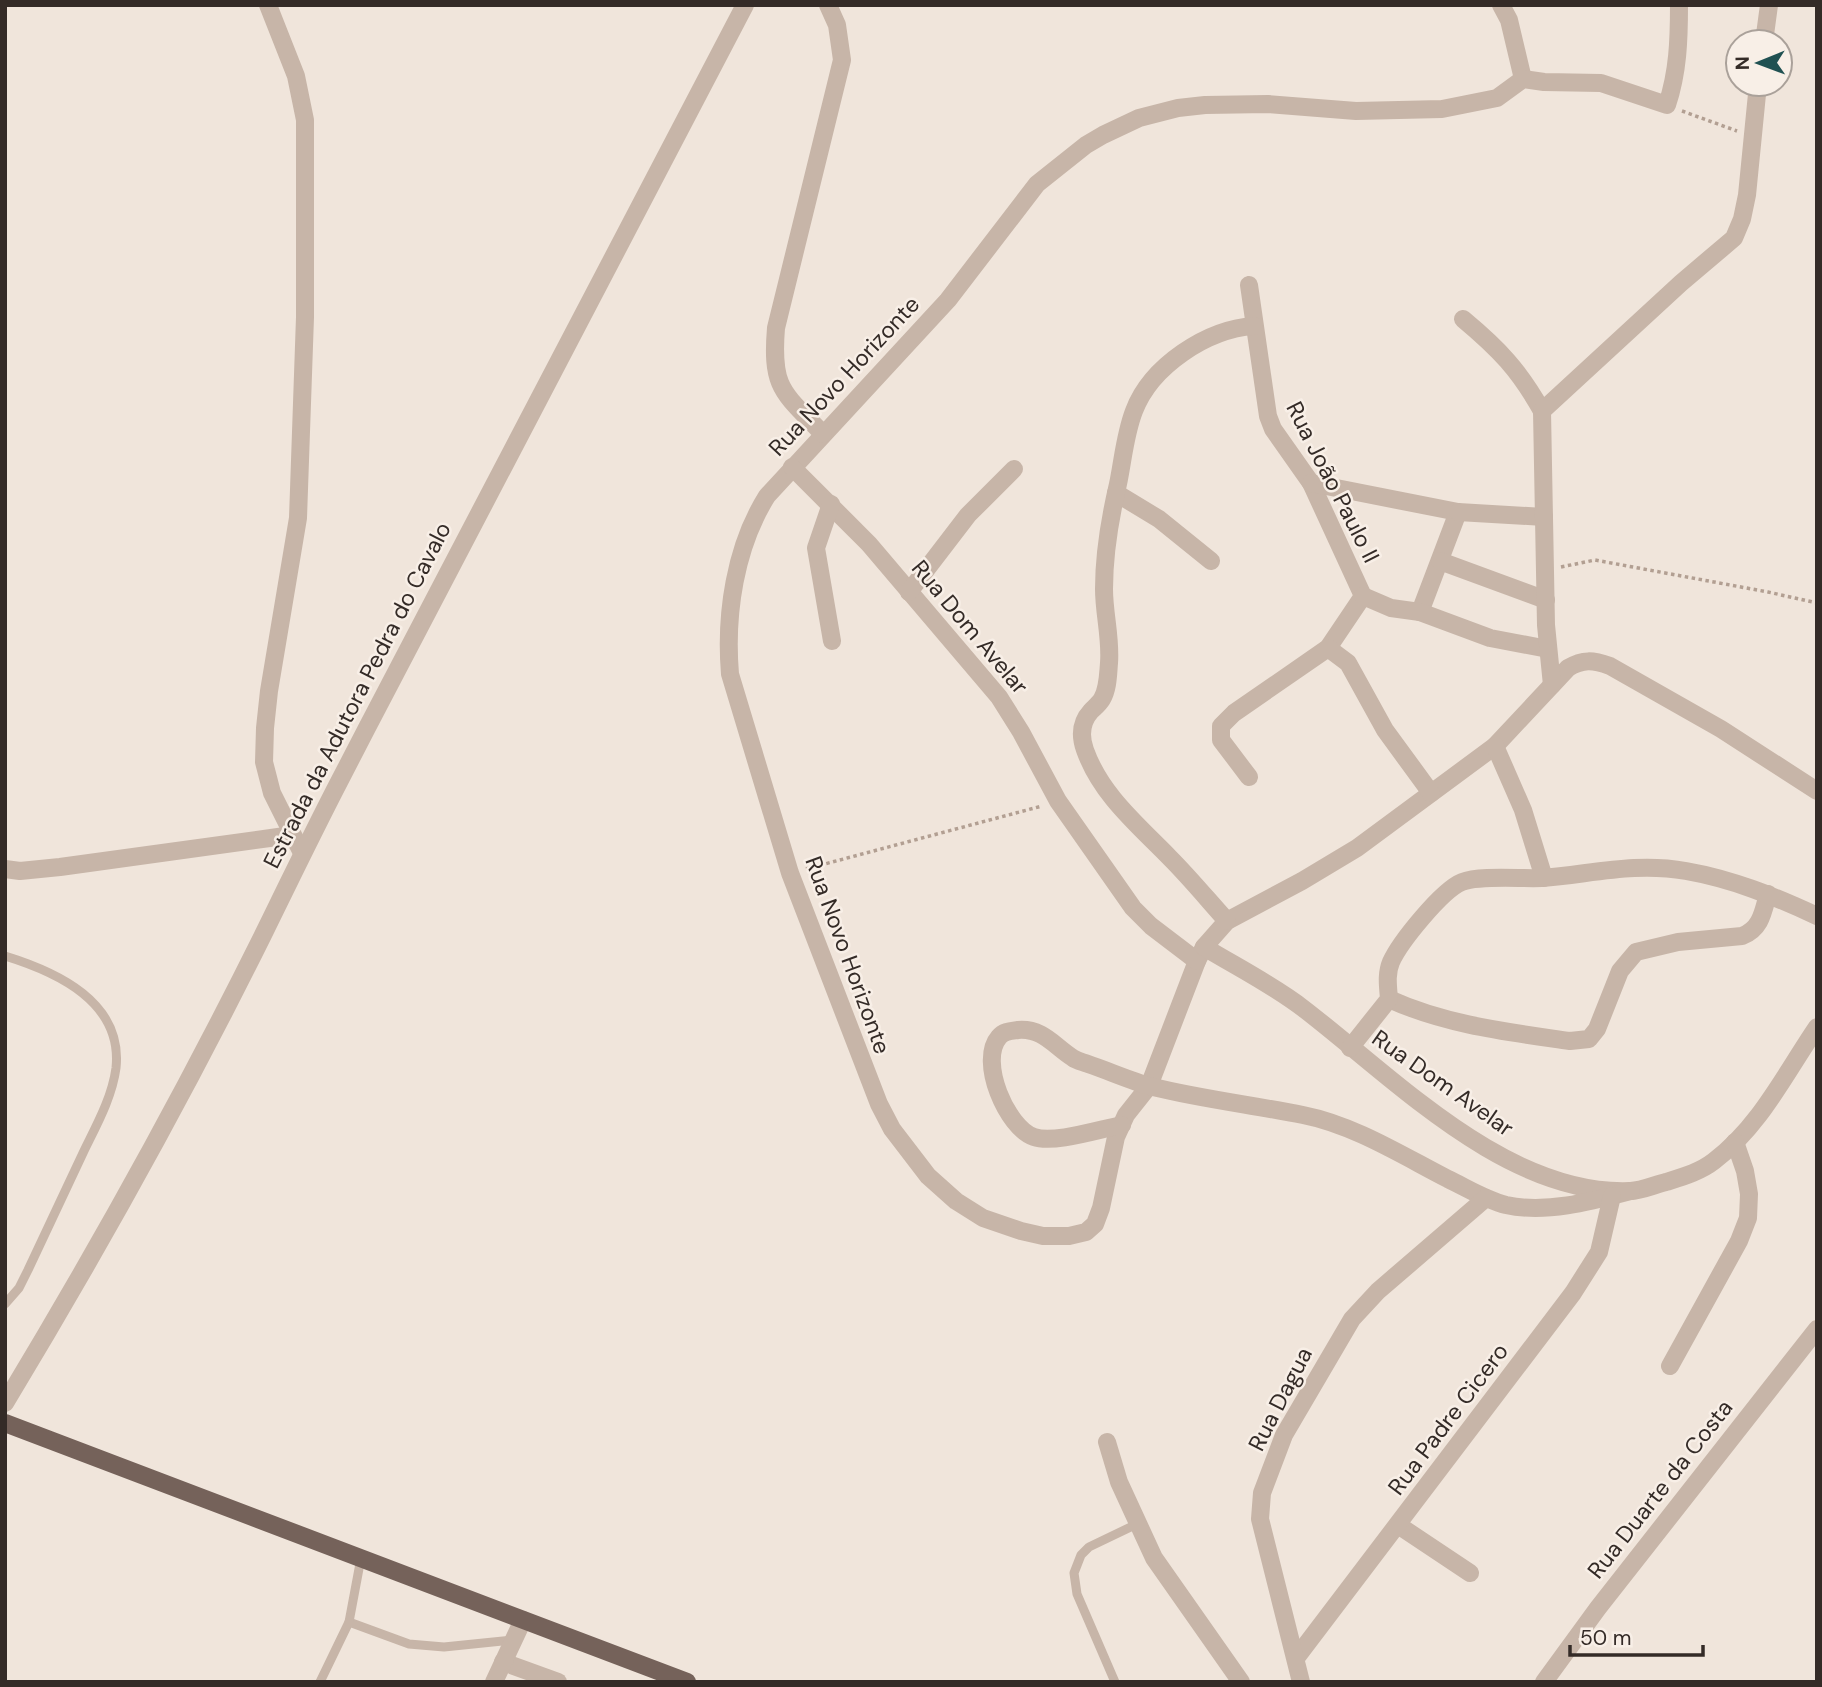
<svg xmlns="http://www.w3.org/2000/svg" width="1822" height="1687" viewBox="0 0 1822 1687" font-family="'DM Sans',sans-serif">
  <style>
    .lines { fill: none; stroke-linecap: round; stroke-linejoin: round }
    .path { stroke: #b29f92; stroke-width: 3.5; stroke-dasharray: 3.5 3.5; stroke-linecap: butt }
    .lane { stroke: #c7b5a8; stroke-width: 9 }
    .street { stroke: #c7b5a8; stroke-width: 18 }
    .primary { stroke: #75625a; stroke-width: 18 }
    .labels { text-anchor: middle; stroke-width: 5; stroke-linejoin: round; paint-order: stroke }
    .street-label { font-size: 23px; fill: #342b27; stroke: #f8efe7 }
  </style>
  <rect width="100%" height="100%" fill="#f0e5db"/>
  <g class="lines">
    <!-- path -->
    <g class="path">
      <polyline points="1682,111 1737,131"/>
      <polyline points="1561,567 1595,560 1768,592 1817,603"/>
      <polyline points="806,869 1042,806"/>
    </g>
    <!-- lane -->
    <g class="lane">
      <path d="M5,956c52,16 118,46 111,112 -4,30 -20,58 -33,85 -18,39 -37,78 -55,117l-9,18 -14,16"/>
      <polyline points="349,1622 409,1644 444,1647 512,1640"/>
      <polyline points="320,1682 349,1622 361,1558"/>
      <polyline points="1115,1682 1077,1594 1074,1573 1081,1555 1089,1547 1137,1524"/>
    </g>
    <!-- street -->
    <g class="street">
      <polyline points="268,5 296,76 305,120 305,317 298,518 269,691 265,728 264,762 272,793 302,853"/>
      <polyline points="1501,5 1509,20 1523,79"/>
      <path d="M1679,5c0,35 -1,67 -12,100l-66,-22 -57,-1 -21,-3 -26,19 -55,11 -86,2 -88,-7 -63,1 -27,3 -39,10 -36,17 -17,10 -49,39 -89,116 -181,196c-32,51 -42,118 -37,178l60,199 89,231 13,25 36,47 28,25 27,17 38,13 22,5h26l17,-4 9,-8 6,-16 15,-71 10,-22 23,-29 48,-125 7,-14 23,-26 75,-40 55,-33 138,-102 73,-78c15,-9 25,-8 42,-2l111,63 96,62"/>
      <polyline points="1764,42 1769,5"/>
      <polyline points="1249,285 1268,416 1273,429 1311,483 1363,596 1328,648 1234,713 1221,726 1221,740 1249,777"/>
      <path d="M1463,319c36,30 56,51 79,92"/>
      <path d="M823,434c-40,-42 -52,-45 -47,-106l66,-268 -5,-35 -9,-20"/>
      <polyline points="792,467 869,544 999,697 1021,732 1058,801 1133,908 1151,926 1197,961"/>
      <polyline points="1311,483 1458,512 1420,612"/>
      <polyline points="1116,493 1159,519 1211,561"/>
      <polyline points="831,504 816,548 832,641"/>
      <polyline points="1458,512 1544,517"/>
      <polyline points="1440,561 1546,600"/>
      <polyline points="909,592 968,515 1014,469"/>
      <polyline points="1363,596 1391,608 1420,612 1490,638 1548,649"/>
      <polyline points="1328,648 1348,663 1385,730 1431,793"/>
      <polyline points="1552,685 1546,625 1542,411 1681,283 1734,238 1742,219 1747,195 1758,84"/>
      <polyline points="1495,746 1523,810 1544,878"/>
      <polyline points="5,869 20,871 60,867 292,835"/>
      <path d="M1227,921c-19,-21 -37,-43 -57,-63 -32,-33 -69,-63 -85,-108 -5,-14 -4,-28 6,-39 4,-4 8,-7 11,-12 6,-10 6,-24 7,-36 2,-25 -5,-49 -5,-74 0,-35 6,-71 14,-105 5,-24 7,-50 16,-73 17,-45 73,-82 120,-85"/>
      <path d="M1204,947c33,20 69,38 100,62 90,69 203,187 326,182 11,0 24,-6 36,-9 16,-5 34,-10 48,-21 46,-35 71,-87 103,-134"/>
      <path d="M1389,999c57,26 119,33 181,42l19,-2 8,-10 23,-58 16,-19 42,-10 64,-6c19,-7 21,-24 26,-42"/>
      <path d="M1350,1048l39,-49c-1,-13 -3,-25 2,-37 9,-20 51,-72 71,-80 18,-7 59,-3 80,-4 50,-4 93,-16 144,-7 46,8 88,25 131,45"/>
      <path d="M1122,1125c-22,4 -68,19 -88,12 -27,-9 -56,-76 -35,-100 5,-6 12,-6 19,-7 25,-2 36,16 55,28 4,3 10,4 15,6 21,7 43,17 65,23 49,12 100,18 150,28 51,10 100,41 145,64 19,9 38,21 58,26 40,9 87,-4 125,-14"/>
      <polyline points="1670,1366 1739,1241 1748,1218 1749,1194 1745,1171 1735,1142"/>
      <path d="M5,1403c92,-152 178,-307 257,-466 26,-53 51,-105 78,-157 134,-259 270,-517 405,-775"/>
      <polyline points="1107,1442 1119,1482 1154,1558 1241,1682"/>
      <polyline points="1398,1525 1470,1573"/>
      <polyline points="1296,1658 1573,1293 1599,1252 1612,1196"/>
      <polyline points="503,1662 558,1682"/>
      <polyline points="494,1682 523,1620"/>
      <polyline points="1301,1682 1260,1519 1262,1493 1284,1435 1352,1319 1378,1291 1486,1198"/>
      <polyline points="1544,1682 1598,1608 1817,1329"/>
    </g>
    <!-- primary -->
    <polyline class="primary" points="5,1423 687,1682"/>
  </g>
  <g class="labels">
    <!-- street labels -->
    <g class="street-label">
      <text transform="translate(844 376) rotate(-47)" y="8">Rua Novo Horizonte</text>
      <text transform="translate(1333 482) rotate(63)" y="8">Rua João Paulo II</text>
      <text transform="translate(970 627) rotate(50)" y="8">Rua Dom Avelar</text>
      <text transform="translate(357 695) rotate(-63)" y="8">Estrada da Adutora Pedra do Cavalo</text>
      <text transform="translate(848 955) rotate(70)" y="8">Rua Novo Horizonte</text>
      <text transform="translate(1443 1083) rotate(35)" y="8">Rua Dom Avelar</text>
      <text transform="translate(1280 1399) rotate(-63)" y="8">Rua Dagua</text>
      <text transform="translate(1448 1419) rotate(-53)" y="8">Rua Padre Cicero</text>
      <text transform="translate(1660 1489) rotate(-52)" y="8">Rua Duarte da Costa</text>
    </g>
  </g>
  <!-- border -->
  <rect width="1822" height="1687" fill="none" stroke="#342b27" stroke-width="14"/>
  <!-- north arrow -->
  <g transform="translate(1759 63) rotate(269)"><circle r="33" fill="#f8efe7" stroke="#aaa19a" stroke-width="2"/>
  <path d="M0-5L12 26L0 18L-12 26Z" fill="#205152"/>
  <text y="-10" font-size="19" font-weight="bold" text-anchor="middle" fill="#342b27">N</text>
  </g>
  <!-- scale -->
  <path d="M1570 1645v10h133v-10" fill="none" stroke="#342b27" stroke-width="3.5"/>
  <text x="1580" y="1645" font-size="21" fill="#342b27" stroke="#f8efe7" stroke-width="5" paint-order="stroke">50 m</text>
</svg>
